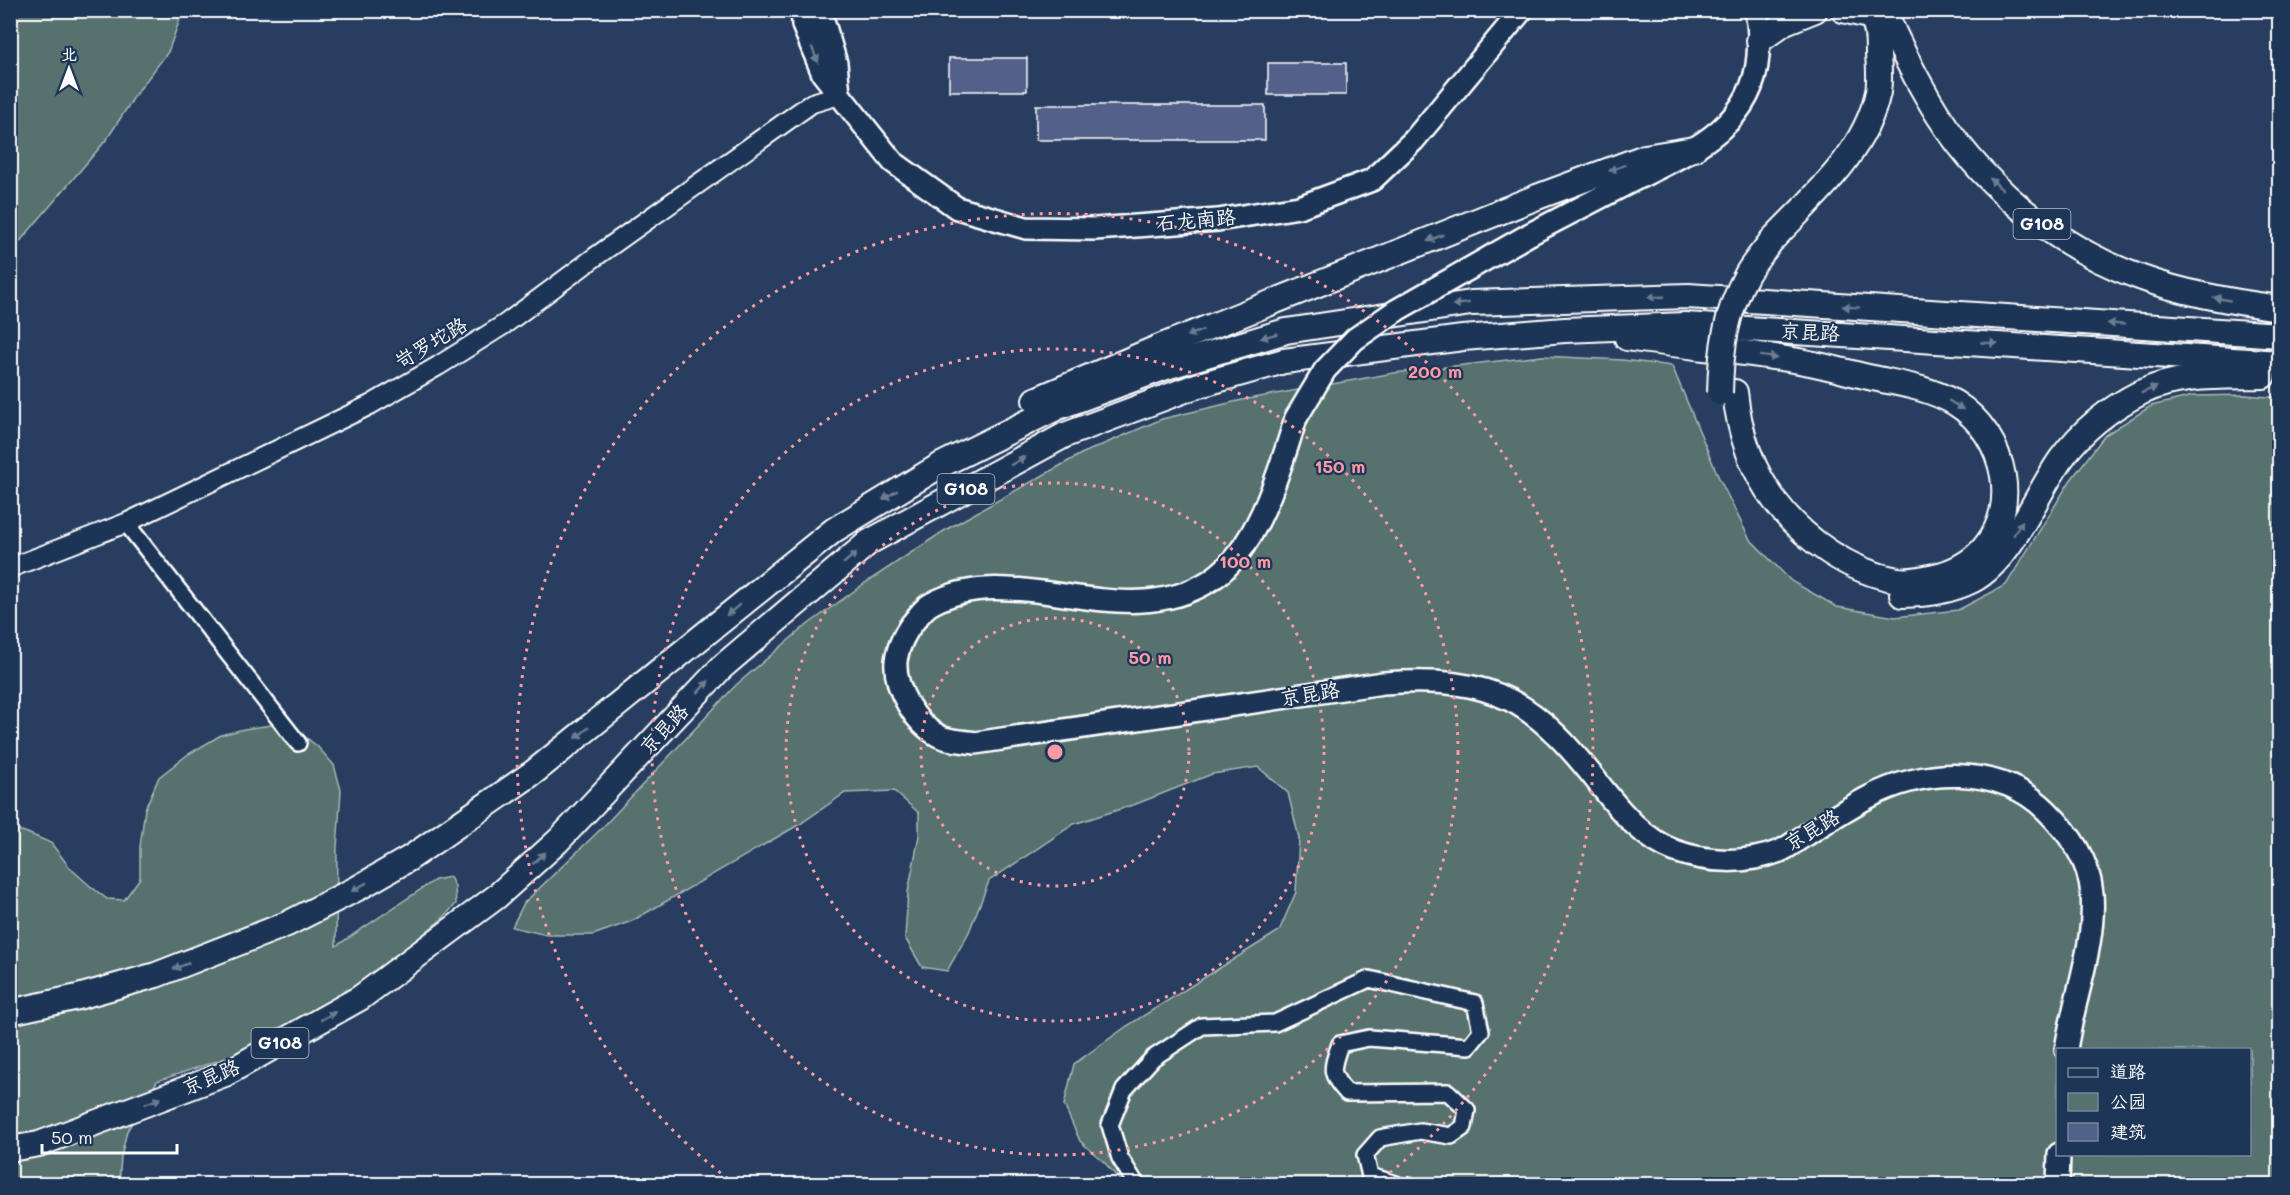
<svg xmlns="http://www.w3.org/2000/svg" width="2290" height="1195" viewBox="0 0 2290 1195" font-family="Mali,'LXGW WenKai TC',sans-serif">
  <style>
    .green { fill: #57716e; stroke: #abb8b6; stroke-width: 1.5; fill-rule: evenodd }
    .building { fill: #526189; stroke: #fff; stroke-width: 1.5 }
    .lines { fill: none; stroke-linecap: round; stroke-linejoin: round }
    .minor-casing { stroke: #fff; stroke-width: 20 }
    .tertiary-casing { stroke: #fff; stroke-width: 22 }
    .secondary-casing { stroke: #fff; stroke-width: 26 }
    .trunk-casing { stroke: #fff; stroke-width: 28 }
    .minor { stroke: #1d3557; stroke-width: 15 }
    .tertiary { stroke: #1d3557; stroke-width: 18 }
    .secondary { stroke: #1d3557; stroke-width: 21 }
    .trunk { stroke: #1d3557; stroke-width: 24 }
    .secondary-bridge-casing { stroke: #fff; stroke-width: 26; stroke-linecap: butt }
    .trunk-bridge-casing { stroke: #fff; stroke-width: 28; stroke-linecap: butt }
    .secondary-bridge { stroke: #1d3557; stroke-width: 21 }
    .trunk-bridge { stroke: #1d3557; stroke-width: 24 }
    .oneway { fill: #6c7c92 }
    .ring { fill: none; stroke: #ff9aa2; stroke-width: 3; stroke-dasharray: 3 6 }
    .labels { text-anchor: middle; stroke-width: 4.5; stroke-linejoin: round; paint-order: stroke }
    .shield { fill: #1d3557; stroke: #bbc2cd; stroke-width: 1.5 }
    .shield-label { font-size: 18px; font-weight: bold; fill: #fff }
    .street-label { font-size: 20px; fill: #fff; stroke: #1d3557 }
    .centre { fill: #ff9aa2; stroke: #1d3557; stroke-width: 3 }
    .ring-label { font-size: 18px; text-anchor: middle; font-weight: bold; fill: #ff9aa2; stroke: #1d3557; stroke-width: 4.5; stroke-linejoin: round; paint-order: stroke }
  </style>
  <rect width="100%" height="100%" fill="#283e61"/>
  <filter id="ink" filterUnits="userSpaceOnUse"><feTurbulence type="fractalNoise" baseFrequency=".0167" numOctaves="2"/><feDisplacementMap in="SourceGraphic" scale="12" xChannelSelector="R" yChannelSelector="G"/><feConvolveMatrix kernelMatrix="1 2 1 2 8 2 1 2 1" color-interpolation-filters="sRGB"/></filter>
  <g filter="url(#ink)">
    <!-- green -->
    <g class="green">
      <polygon points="11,10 180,11 180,19 168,52 136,94 107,139 11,252"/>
      <path d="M1542,356l80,4 50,6 47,112 30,60 42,43 46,26 58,10 63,-7 48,-25 64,-104 35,-46 46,-29 42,-10 53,-1 33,3 1,349 -3,2 -4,36 7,23 -1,376h-1156l-18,-21 -25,-22 -16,-36 10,-41 53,-38 152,-95 17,-39 3,-54 -11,-45 -30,-26 -46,7 -76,30 -62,20 -85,57 -20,51 -22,39 -25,-4 -17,-29 3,-46 11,-56v-23l-25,-22 -49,2 -45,31 -168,97 -39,14h-46l-35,-8 12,-24 78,-75 134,-143 67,-57 62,-45 82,-54 134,-75 81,-35 80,-19 152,-27zM2058,1050h192v104h-192z"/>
      <polygon points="279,724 299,732 317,746 334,765 341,790 337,848 336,946 435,880 450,877 455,887 456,904 443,918 385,966 347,992 310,1012 265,1041 232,1056 157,1081 127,1131 121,1157 119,1184 11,1184 10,829 25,832 51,843 70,868 89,885 107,899 124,900 140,878 140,847 145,809 159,777 187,755 221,735 244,729"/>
    </g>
    <!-- building -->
    <g class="building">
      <rect x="949" y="58" width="78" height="33"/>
      <rect x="1268" y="63" width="78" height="32"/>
      <rect x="1036" y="105" width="229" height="35"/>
    </g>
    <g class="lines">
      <defs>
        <g id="minor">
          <polyline points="126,523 298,743"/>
          <path d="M1136,1184l-16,-26 -10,-33 14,-35 29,-32 49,-32 73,-3 94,-44 106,24 6,28 -12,15 -100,-8 -29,6c-8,24 -12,29 7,49l101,-1 19,18 -3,17 -13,9 -31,-5 -40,7 -15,17 5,21 26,8"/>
        </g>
        <polyline id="tertiary" points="10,568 126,523 370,405 438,366 505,324 595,257 812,103 839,95"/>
        <g id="secondary">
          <polyline points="802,10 803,25 823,74 893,162 957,208 1026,228 1095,229 1218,220 1299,207 1372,180 1414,140 1522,10"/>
          <polyline points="820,10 836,63 839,94"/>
          <path d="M1530,234c34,-18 68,-35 102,-53 56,-28 121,-54 126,-125 1,-15 2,-31 -3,-46"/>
          <path d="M1296,418c-16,51 -38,131 -85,162 -88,57 -197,-23 -280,24 -6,3 -11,10 -16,16 -9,10 -17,26 -19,41 -2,27 19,63 43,75 9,5 25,5 36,7l408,-60c113,-8 152,18 220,106 19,24 42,51 72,62 33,12 72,13 105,0 9,-4 17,-11 26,-16 20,-13 40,-26 61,-37 55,-30 133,-34 180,13 23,23 42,49 45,83 4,50 -19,106 -26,156"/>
          <polyline points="2058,1184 2059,1154"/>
        </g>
        <g id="trunk">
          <polyline points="1843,10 1873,17"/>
          <path d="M1884,10c13,31 28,61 45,90 46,80 125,147 213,178 44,16 91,24 138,30"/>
          <polyline points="1759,41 1785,22 1815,10"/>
          <path d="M1772,240c42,-44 93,-87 106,-148 2,-12 1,-26 0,-37 0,-16 0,-31 -10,-45"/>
          <path d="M1627,338c55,8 111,13 166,22 27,4 53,12 80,18 27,6 57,10 82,25 26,16 43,43 48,73 4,24 -1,49 -16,68 -11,15 -26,24 -44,30 -13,3 -31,8 -45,6 -48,-8 -94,-40 -123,-79 -24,-32 -36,-70 -40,-109"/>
          <polyline points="1035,400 1162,346 1537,197 1645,157 1694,149"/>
          <path d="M1902,595c26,-1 47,-3 71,-15 39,-21 63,-86 88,-121 21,-29 49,-51 81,-67 38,-18 80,-15 121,-16"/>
          <polyline points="10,1012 78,997 156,975 287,924 358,888 410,858 534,772 834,530 941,465 1058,407 1166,367 1286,331 1471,303 1688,296 2280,335"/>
          <polyline points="10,1149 39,1144 225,1074 360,998 496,897 558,841 722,667 869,542 1065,435 1196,386 1284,361 1463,338 1565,330 1685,325 2280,363"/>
        </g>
      </defs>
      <!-- minor casing -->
      <use href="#minor" class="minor-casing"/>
      <!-- tertiary casing -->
      <use href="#tertiary" class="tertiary-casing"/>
      <!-- secondary casing -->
      <use href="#secondary" class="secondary-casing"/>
      <!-- trunk casing -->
      <use href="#trunk" class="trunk-casing"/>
      <!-- minor -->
      <use href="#minor" class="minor"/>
      <!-- tertiary -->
      <use href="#tertiary" class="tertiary"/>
      <!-- secondary -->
      <use href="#secondary" class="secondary"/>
      <!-- trunk -->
      <use href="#trunk" class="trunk"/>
      <defs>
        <polyline id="secondary-bridge" points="1296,418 1325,370 1355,339 1397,310 1530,234"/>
        <path id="trunk-bridge" d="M1720,393c1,-44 5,-79 27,-119 7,-12 17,-23 25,-34"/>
      </defs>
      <!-- secondary-bridge casing -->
      <use href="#secondary-bridge" class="secondary-bridge-casing"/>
      <!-- trunk-bridge casing -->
      <use href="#trunk-bridge" class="trunk-bridge-casing"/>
      <!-- secondary-bridge -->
      <use href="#secondary-bridge" class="secondary-bridge"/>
      <!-- trunk-bridge -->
      <use href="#trunk-bridge" class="trunk-bridge"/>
    </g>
    <!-- one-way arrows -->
    <defs><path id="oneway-solid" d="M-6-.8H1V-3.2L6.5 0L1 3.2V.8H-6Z" transform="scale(1.5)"/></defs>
    <g class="oneway">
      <use href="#oneway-solid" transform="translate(815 55) rotate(68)"/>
      <use href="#oneway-solid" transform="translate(1617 168) rotate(160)"/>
      <use href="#oneway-solid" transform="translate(1996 184) rotate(-137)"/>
      <use href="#oneway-solid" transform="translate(1435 238) rotate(158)"/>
      <use href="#oneway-solid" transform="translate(1656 297) rotate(178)"/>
      <use href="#oneway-solid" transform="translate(2222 299) rotate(-170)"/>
      <use href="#oneway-solid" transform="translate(1461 304) rotate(172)"/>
      <use href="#oneway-solid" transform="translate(1851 307) rotate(-176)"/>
      <use href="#oneway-solid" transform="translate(2116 324) rotate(-176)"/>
      <use href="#oneway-solid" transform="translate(1195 333) rotate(159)"/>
      <use href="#oneway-solid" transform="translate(1269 336) rotate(164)"/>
      <use href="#oneway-solid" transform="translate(1989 343) rotate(4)"/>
      <use href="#oneway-solid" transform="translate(1769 357) rotate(7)"/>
      <use href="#oneway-solid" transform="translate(2149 390) rotate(-22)"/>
      <use href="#oneway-solid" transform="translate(1956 405) rotate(32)"/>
      <use href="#oneway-solid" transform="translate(1018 461) rotate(-29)"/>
      <use href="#oneway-solid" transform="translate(890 495) rotate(149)"/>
      <use href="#oneway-solid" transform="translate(2018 528) rotate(-58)"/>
      <use href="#oneway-solid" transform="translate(850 558) rotate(-40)"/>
      <use href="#oneway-solid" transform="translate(733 610) rotate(141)"/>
      <use href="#oneway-solid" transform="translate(703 687) rotate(-47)"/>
      <use href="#oneway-solid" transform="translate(582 733) rotate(141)"/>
      <use href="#oneway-solid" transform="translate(539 858) rotate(-42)"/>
      <use href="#oneway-solid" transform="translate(359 887) rotate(151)"/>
      <use href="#oneway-solid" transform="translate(181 966) rotate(160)"/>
      <use href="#oneway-solid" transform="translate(328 1016) rotate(-29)"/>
      <use href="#oneway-solid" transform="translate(153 1101) rotate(-21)"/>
    </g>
  </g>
  <!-- distance rings -->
  <g class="ring">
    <circle cx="1055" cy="752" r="134"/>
    <circle cx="1055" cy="752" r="269"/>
    <circle cx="1055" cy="752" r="403"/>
    <path d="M735 1184A538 538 0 1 1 1375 1184"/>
  </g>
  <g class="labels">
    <!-- shield labels -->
    <g class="shield">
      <rect x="2013.5" y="209" width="57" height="30" rx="4.5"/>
      <rect x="937.5" y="474" width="57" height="30" rx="4.5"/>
      <rect x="251.5" y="1028" width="57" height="30" rx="4.5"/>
    </g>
    <g class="shield-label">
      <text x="2042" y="230">G108</text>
      <text x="966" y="495">G108</text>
      <text x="280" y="1049">G108</text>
    </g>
    <!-- street labels -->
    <g class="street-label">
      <text transform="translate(1196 220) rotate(-5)" y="7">石龙南路</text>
      <text transform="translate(1810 332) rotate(3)" y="7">京昆路</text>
      <text transform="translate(431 343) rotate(-31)" y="7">岢罗坨路</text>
      <text transform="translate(1310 694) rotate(-9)" y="7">京昆路</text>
      <text transform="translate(664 729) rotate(-47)" y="7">京昆路</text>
      <text transform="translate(1812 830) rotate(-31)" y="7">京昆路</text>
      <text transform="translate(211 1077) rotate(-23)" y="7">京昆路</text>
    </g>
  </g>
  <circle cx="1055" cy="752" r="9" class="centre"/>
  <g class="ring-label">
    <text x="1435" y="378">200 m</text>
    <text x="1340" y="473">150 m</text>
    <text x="1245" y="568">100 m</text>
    <text x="1150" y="664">50 m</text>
  </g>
  <!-- margin -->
  <rect width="2290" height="1195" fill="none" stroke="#1d3557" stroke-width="36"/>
  <rect x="18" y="18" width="2254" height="1159" fill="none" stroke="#fff" stroke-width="2" filter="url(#ink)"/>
  <!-- legend -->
  <rect x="2056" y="1048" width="195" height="108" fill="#1d3557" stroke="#77869a" stroke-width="1.5"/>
  <rect x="2068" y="1068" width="30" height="9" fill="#1d3557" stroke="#77869a" stroke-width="1.5"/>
  <text x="2110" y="1078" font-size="18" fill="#ffffff">道路</text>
  <rect x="2068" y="1093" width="30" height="18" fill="#57716e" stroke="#77869a" stroke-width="1.5"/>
  <text x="2110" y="1108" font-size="18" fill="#ffffff">公园</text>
  <rect x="2068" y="1123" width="30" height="18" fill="#526189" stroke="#77869a" stroke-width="1.5"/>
  <text x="2110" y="1138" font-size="18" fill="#ffffff">建筑</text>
  <!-- north arrow -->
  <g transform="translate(69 69)" stroke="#1d3557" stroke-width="4.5" paint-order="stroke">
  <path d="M0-4.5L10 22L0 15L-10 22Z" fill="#ffffff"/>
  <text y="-9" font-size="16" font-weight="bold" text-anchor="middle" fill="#ffffff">北</text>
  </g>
  <!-- scale -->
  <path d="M42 1144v9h135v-9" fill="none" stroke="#ffffff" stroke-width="3"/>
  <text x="51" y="1144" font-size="18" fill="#ffffff" stroke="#1d3557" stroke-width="4.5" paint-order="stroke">50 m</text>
</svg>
